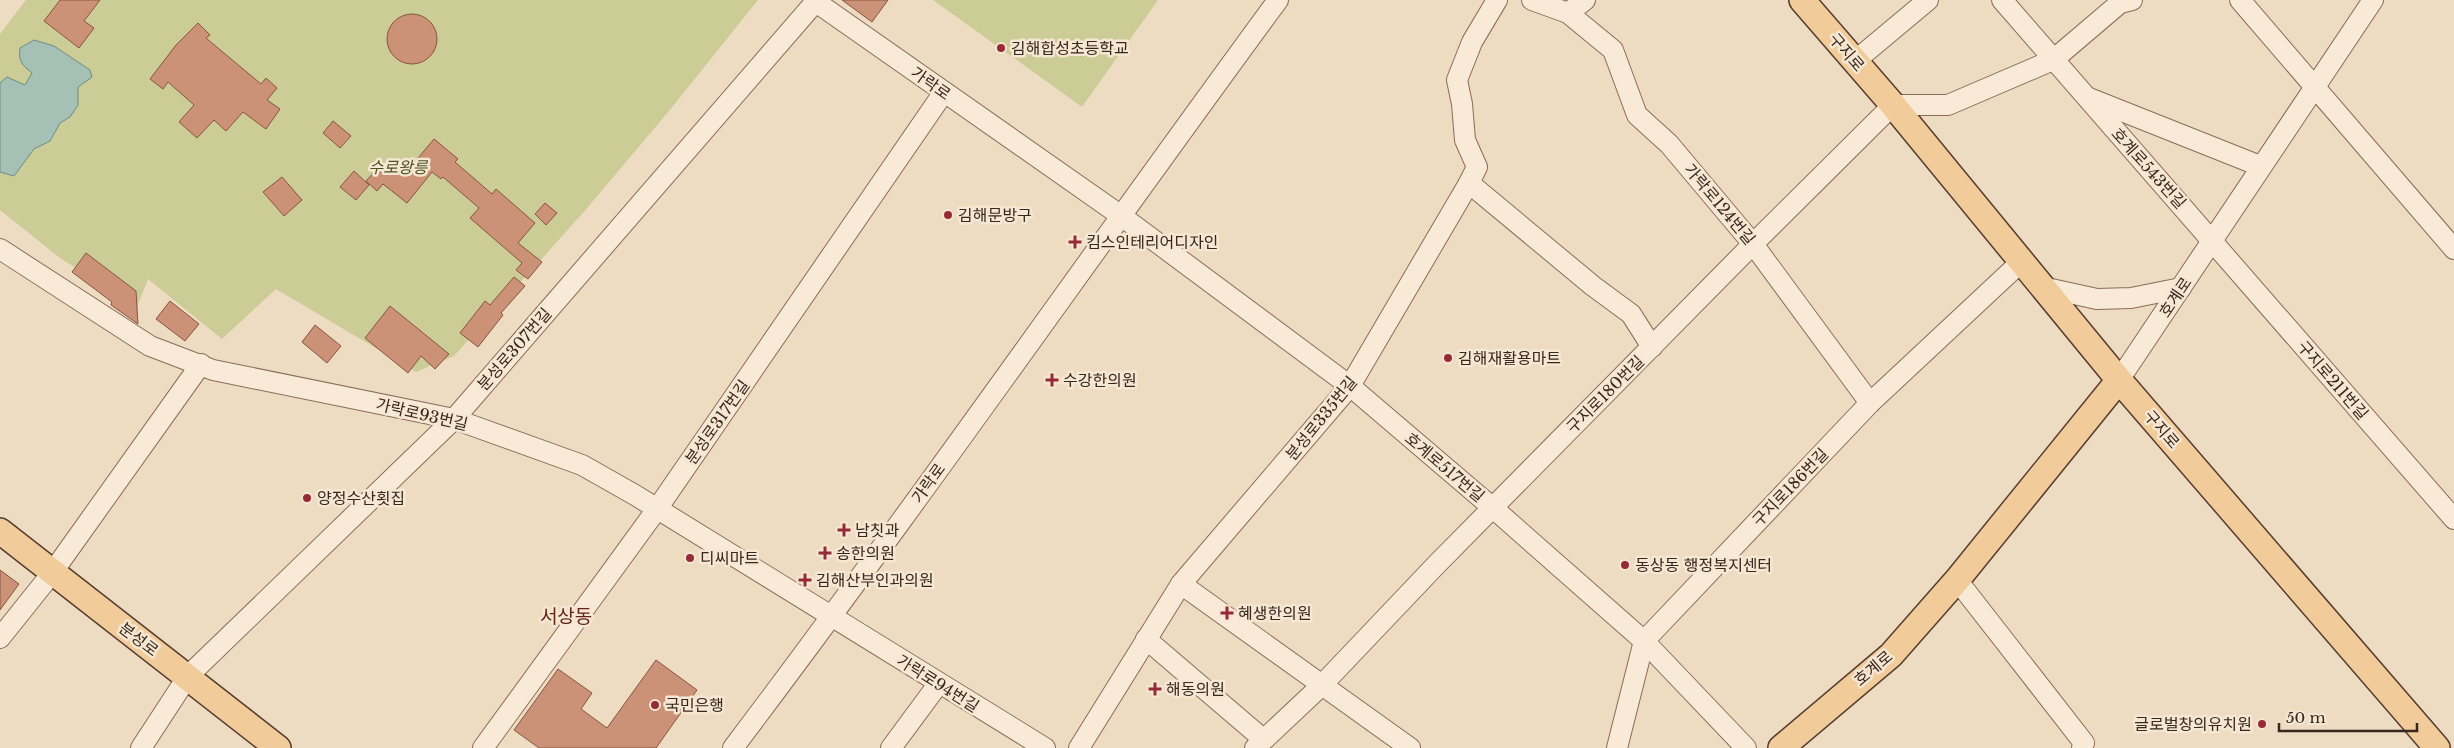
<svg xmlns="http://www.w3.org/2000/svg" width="2454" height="748" viewBox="0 0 2454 748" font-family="'Libre Baskerville','Noto Sans KR',serif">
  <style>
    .green { fill: #cbcc96 }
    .water { fill: #a5c0b5; stroke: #6c8e82 }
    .building { fill: #cc9278; stroke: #875440 }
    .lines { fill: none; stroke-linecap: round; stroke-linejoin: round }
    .minor-casing { stroke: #886d5a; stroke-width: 22 }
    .major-casing { stroke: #553c2e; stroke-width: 28 }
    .minor { stroke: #f8ead6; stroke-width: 20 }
    .major { stroke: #f1cc9a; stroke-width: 25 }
    .poi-dot { fill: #962a37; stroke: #f5e7d2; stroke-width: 2 }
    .labels { text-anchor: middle; stroke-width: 5; stroke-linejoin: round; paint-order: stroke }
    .poi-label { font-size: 16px; fill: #37271e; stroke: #f5e7d2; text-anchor: start }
    .street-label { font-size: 16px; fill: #37271e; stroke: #f5e7d2 }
    .park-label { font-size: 16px; font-style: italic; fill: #4d5424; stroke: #f5e7d2 }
    .quarter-label { font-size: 19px; fill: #64241d; stroke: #f5e7d2 }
  </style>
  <rect width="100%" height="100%" fill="#eedcc2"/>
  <!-- green -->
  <g class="green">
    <polygon points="26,0 758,0 669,111 582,214 454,356 416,372 276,289 222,339 148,279 137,307 60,258 0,210 0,34"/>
    <polygon points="933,0 1158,0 1082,107"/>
  </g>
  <!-- water -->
  <path class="water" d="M34,40l20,6 36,24 2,7 -14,10v18l-8,12 -10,6 -10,18 -16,8 -20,27 -14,-4v-89l7,-6 18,8 7,-12c-10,-8 -14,-12 -12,-25z"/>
  <!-- building -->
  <g class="building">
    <polygon points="60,0 100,0 84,21 94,28 79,48 44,21"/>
    <polygon points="842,0 888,0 872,22"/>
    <circle cx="412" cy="39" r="25"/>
    <polygon points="198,23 210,35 206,38 261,84 266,78 277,88 267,100 280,109 266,129 243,112 226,131 214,120 197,138 179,122 194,105 168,82 163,89 150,79 176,45"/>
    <polygon points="333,121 351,136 340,148 323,133"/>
    <polygon points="434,139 458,159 455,162 492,194 496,189 535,223 518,243 542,262 528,279 516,270 522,263 470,218 479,208 443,177 441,179 432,172 407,203 383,184 377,191 366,181 377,169 382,173 389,164 403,176"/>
    <polygon points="354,171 369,185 356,200 340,187"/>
    <polygon points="282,177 302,200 284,216 263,192"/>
    <polygon points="545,203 557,213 546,225 535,214"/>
    <polygon points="86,253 136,291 138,324 111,305 112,302 72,272"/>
    <polygon points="514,277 525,286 501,313 503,315 478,347 460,333 485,301 490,305"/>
    <polygon points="170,301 199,324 185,341 156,319"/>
    <polygon points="390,306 449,354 435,369 421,356 408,373 365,338"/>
    <polygon points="315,325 341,346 327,363 302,342"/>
    <polygon points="0,570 19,584 0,610"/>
    <polygon points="656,660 697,690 656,748 539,748 514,730 558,669 592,693 581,709 607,728"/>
  </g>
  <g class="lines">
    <defs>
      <g id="minor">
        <polyline points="1532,0 1568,13 1613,50 1637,115 1669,144 1753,244 1870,403"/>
        <polyline points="2002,0 2454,519"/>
        <polyline points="2240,0 2454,249"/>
        <polyline points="816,2 1120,215 1350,386 1493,508 1644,641 1746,748"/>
        <polyline points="1568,13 1585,0"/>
        <polyline points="1855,61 1928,0"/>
        <polyline points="2089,98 2260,166"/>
        <polyline points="1469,183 1593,286 1631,314 1652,347"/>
        <polyline points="0,249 150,346 213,370 454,419 582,465 635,495 1045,748"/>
        <polyline points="2042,287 2097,299 2131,298 2181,288"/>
        <polyline points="2119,380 2373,0"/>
        <polyline points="1957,580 2084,743 2082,748"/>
        <polyline points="1181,584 1410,748"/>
        <polyline points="0,638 52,573 201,364"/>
        <polyline points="1146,639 1263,739"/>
        <polyline points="141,748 188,676 454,419 817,0"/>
        <polyline points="483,748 657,509 944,92"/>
        <path d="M733,748c186,-246 362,-499 545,-748"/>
        <polyline points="891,748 939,683"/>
        <polyline points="1079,748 1181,584 1350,386 1469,183 1477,167 1465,140 1462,104 1457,80 1472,42 1497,0"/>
        <polyline points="1255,748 1321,686 1437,564 1753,244 1893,105 1948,105 2053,60 2120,3 2132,0"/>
        <polyline points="1617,748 1644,641 1870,403 2021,262"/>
      </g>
      <g id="major">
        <polyline points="1802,0 1893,105 2119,380 2437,748"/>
        <polyline points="0,531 278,748"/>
        <polyline points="1781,748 1891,655 1957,580 2119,380"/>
      </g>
    </defs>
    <!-- minor casing -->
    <use href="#minor" class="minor-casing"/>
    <!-- major casing -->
    <use href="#major" class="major-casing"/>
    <!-- minor -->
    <use href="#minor" class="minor"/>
    <!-- major -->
    <use href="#major" class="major"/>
  </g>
  <!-- markers -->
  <g class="poi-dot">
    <circle cx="1001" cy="48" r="5"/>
    <circle cx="948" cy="215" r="5"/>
    <path d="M1072.5 234.5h5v5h5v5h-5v5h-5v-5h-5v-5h5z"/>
    <circle cx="1448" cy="358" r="5"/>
    <path d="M1049.5 372.5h5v5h5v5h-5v5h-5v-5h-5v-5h5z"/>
    <circle cx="307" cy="498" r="5"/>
    <path d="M841.5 522.5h5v5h5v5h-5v5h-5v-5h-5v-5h5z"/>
    <path d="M822.5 545.5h5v5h5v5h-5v5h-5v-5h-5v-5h5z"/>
    <circle cx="690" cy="558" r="5"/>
    <circle cx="1625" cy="565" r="5"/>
    <path d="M802.5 572.5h5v5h5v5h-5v5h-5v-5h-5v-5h5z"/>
    <path d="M1224.5 605.5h5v5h5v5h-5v5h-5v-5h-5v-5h5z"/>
    <path d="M1152.5 681.5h5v5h5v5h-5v5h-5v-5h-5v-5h5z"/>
    <circle cx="655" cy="705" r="5"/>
    <circle cx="2262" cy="724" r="5"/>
  </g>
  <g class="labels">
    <!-- poi labels -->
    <g class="poi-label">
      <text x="1011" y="54">김해합성초등학교</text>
      <text x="958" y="221">김해문방구</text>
      <text x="1086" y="248">킴스인테리어디자인</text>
      <text x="1458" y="364">김해재활용마트</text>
      <text x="1063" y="386">수강한의원</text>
      <text x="317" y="504">양정수산횟집</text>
      <text x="855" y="536">남칫과</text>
      <text x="836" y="559">송한의원</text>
      <text x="700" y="564">디씨마트</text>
      <text x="1635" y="571">동상동 행정복지센터</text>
      <text x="816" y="586">김해산부인과의원</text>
      <text x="1238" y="619">혜생한의원</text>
      <text x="1166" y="695">해동의원</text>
      <text x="665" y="711">국민은행</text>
      <text x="2252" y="730" text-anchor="end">글로벌창의유치원</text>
    </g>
    <!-- street labels -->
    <g class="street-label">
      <text transform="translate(1847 52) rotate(49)" y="6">구지로</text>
      <text transform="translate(931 83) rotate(35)" y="6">가락로</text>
      <text transform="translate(2149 168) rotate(48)" y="6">호계로543번길</text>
      <text transform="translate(1720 204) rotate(50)" y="6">가락로124번길</text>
      <text transform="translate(2175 297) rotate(-56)" y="6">호계로</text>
      <text transform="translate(514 349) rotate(-49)" y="6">분성로307번길</text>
      <text transform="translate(2333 380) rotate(49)" y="6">구지로211번길</text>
      <text transform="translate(1605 394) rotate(-45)" y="6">구지로180번길</text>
      <text transform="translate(422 414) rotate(13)" y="6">가락로93번길</text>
      <text transform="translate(1321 418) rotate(-51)" y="6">분성로335번길</text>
      <text transform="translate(717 422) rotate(-55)" y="6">분성로317번길</text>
      <text transform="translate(2162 429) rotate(49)" y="6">구지로</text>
      <text transform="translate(1445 467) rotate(40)" y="6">호계로517번길</text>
      <text transform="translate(928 483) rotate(-54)" y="6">가락로</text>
      <text transform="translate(1790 487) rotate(-46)" y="6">구지로186번길</text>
      <text transform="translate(139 639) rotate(37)" y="6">분성로</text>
      <text transform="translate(1873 668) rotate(-40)" y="6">호계로</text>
      <text transform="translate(938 683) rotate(32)" y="6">가락로94번길</text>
    </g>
    <!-- park labels -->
    <g class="park-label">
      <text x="398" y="173">수로왕릉</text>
    </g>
    <!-- quarter labels -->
    <g class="quarter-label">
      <text x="566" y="623">서상동</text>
    </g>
  </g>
  <!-- scale -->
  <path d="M2279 723v8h138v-8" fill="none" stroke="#37271e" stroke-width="2.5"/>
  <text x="2286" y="723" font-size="15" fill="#37271e" stroke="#f5e7d2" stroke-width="4" paint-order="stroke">50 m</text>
</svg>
